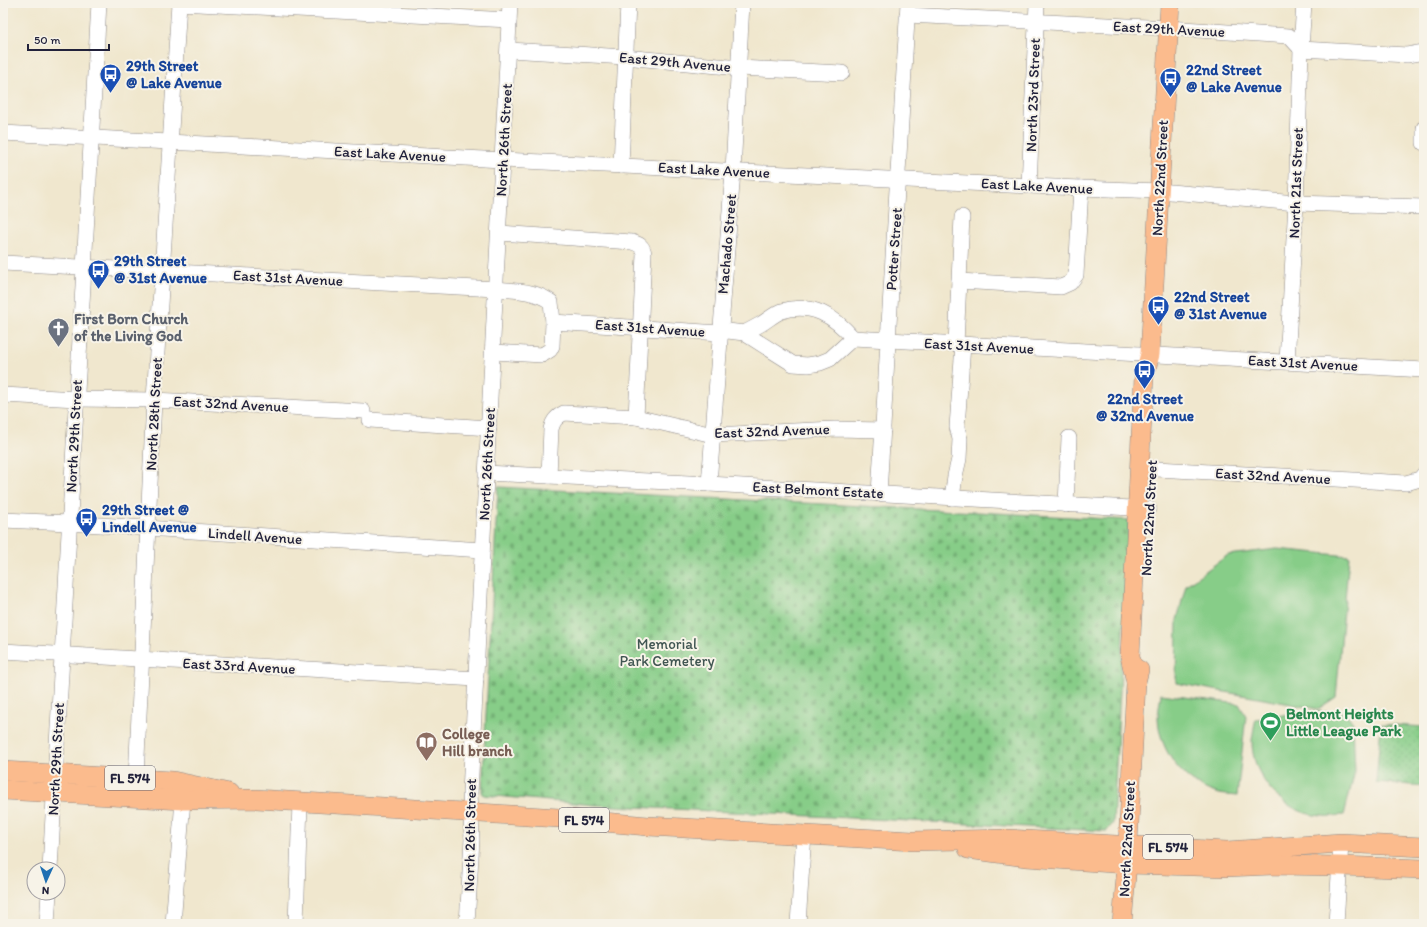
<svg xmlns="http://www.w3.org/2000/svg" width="1427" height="927" viewBox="0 0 1427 927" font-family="Itim,sans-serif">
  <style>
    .grass { fill: #87cd88; stroke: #547862 }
    .cemetery { fill: url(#cemetery-stones); stroke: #547862 }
    .park { fill: url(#park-dots); stroke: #547862 }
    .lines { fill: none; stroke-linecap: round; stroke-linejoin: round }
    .minor-casing { stroke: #898484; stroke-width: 16 }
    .major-casing { stroke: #898484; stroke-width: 20 }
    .minor { stroke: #fff; stroke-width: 15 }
    .major { stroke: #fbbb8d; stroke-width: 19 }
    .labels { text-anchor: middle; stroke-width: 4; stroke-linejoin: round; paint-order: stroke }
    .shield { fill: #f7f3e8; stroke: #62616f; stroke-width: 1 }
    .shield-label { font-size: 14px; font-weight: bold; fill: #22223b }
    .street-label { font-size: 15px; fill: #22223b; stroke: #f7f3e8 }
    .transit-label { font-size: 15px; font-weight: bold; fill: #164399; stroke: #f7f3e8; text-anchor: start }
    .worship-label { font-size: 15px; font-weight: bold; fill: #5b616d; stroke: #f7f3e8; text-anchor: start }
    .park-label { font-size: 15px; fill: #405552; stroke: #f7f3e8 }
    .leisure-label { font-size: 15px; font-weight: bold; fill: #27864d; stroke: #f7f3e8; text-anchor: start }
    .education-label { font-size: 15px; font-weight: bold; fill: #785e54; stroke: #f7f3e8; text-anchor: start }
  </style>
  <defs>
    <pattern id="cemetery-stones" width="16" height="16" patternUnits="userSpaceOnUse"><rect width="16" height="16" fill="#87cd88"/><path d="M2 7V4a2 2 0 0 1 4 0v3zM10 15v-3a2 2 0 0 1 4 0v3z" fill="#74b076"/></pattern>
    <pattern id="park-dots" width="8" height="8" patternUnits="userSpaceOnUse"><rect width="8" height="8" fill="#87cd88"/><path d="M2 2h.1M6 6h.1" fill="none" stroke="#74b076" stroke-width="1.8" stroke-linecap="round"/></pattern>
  </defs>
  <rect width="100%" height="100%" fill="#f7f3e8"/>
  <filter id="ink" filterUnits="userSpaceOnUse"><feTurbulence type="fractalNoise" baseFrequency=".025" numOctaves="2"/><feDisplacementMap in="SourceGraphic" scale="8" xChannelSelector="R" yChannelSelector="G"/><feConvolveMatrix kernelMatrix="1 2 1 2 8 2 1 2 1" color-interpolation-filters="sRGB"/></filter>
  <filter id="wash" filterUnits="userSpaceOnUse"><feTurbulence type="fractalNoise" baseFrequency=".012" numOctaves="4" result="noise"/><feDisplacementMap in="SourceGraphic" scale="16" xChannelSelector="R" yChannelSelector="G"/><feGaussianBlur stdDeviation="0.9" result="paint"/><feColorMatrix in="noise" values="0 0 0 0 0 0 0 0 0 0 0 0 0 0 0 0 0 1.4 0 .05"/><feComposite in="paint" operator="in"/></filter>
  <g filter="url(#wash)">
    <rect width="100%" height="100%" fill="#f0e7ce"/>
    <!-- grass -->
    <g class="grass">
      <polygon points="1277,549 1349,556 1336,697 1318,709 1176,683 1177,620 1186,585 1228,555"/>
      <path d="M1161,694l78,10 7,12 -9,80c-8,-1 -17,-1 -24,-4 -31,-11 -53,-41 -55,-73 0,-8 2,-17 3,-25z"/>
      <path d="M1310,711l35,2 8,9 2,49 -11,44c-7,0 -14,2 -21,1 -38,-1 -72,-38 -71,-76 1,-7 2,-14 4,-21z"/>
    </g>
    <!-- cemetery -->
    <polygon class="cemetery" points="498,487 1129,520 1113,823 1107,831 594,805 484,795 482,792"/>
    <!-- park -->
    <polygon class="park" points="1381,724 1424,727 1424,786 1376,782"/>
  </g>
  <g filter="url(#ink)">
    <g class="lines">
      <defs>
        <g id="minor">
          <polyline points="907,15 1168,28 1289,36 1301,49 1407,55 1424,52"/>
          <polyline points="509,50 625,57 739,68 842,73"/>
          <polyline points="1424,128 1424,143"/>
          <polyline points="3,133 502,160 1029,186 1159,191 1296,203 1424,207"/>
          <polyline points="621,166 628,3"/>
          <polyline points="1029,186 1037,3"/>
          <path d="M499,233l133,9c7,2 11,4 12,12l-8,163"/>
          <path d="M3,263l493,26c20,2 39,1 55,13l2,20 -1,24 -2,4 -8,5 -49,-3"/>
          <polyline points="959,281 1061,287 1070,283 1076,275 1081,188"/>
          <polyline points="553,322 720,333 728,331 744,333 793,364 808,365 820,363 830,359 853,338 1424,370"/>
          <path d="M744,333c6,-3 12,-6 17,-9 7,-4 13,-10 21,-13 30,-9 52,5 71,27"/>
          <polyline points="956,344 962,217"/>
          <polyline points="1287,362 1296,203 1301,49 1304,3"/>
          <polyline points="3,395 77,399 154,400 363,411"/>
          <polyline points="370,420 489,428"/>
          <polyline points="1139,468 1406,483 1420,479 1424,474"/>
          <polyline points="486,473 709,484 1149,509"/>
          <path d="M549,476l2,-47c2,-8 5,-12 13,-16l72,4 77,18 122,-6 48,1"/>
          <polyline points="709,484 733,171 742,3"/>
          <polyline points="879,494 908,3"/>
          <polyline points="952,498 955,476 959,459 960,439 957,427 963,345"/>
          <polyline points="1066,505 1069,438"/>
          <polyline points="3,520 69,523 482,550"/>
          <polyline points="3,651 476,679"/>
          <polyline points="136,778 154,400 179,3 509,20"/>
          <polyline points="50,869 99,3"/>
          <polyline points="47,924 49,893"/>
          <polyline points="173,924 183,800"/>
          <polyline points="296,924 300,802"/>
          <polyline points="467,924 472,839 470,793 510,3"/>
          <polyline points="798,924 804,834"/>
          <polyline points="1336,924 1341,843"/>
        </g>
        <g id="major">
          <polyline points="1136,682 1130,656 1144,377 1150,354 1170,3"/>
          <polyline points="3,771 173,781 229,793"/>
          <polyline points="3,790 183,800 256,799 559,818 648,826 913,841 1008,839 1227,851 1341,843 1424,847"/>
          <polyline points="968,849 1026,857 1127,864 1227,867 1273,865 1340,866 1424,869"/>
          <polyline points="1122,924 1127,864 1136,682 1139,670"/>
        </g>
      </defs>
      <!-- minor casing -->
      <use href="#minor" class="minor-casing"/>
      <!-- major casing -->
      <use href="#major" class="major-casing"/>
      <!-- minor -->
      <use href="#minor" class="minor"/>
      <!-- major -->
      <use href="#major" class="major"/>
    </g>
  </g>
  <!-- icons -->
  <defs>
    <symbol id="bus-pin" viewBox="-11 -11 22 30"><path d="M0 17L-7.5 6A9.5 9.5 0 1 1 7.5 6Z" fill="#1a4fb4" stroke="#f7f3e8"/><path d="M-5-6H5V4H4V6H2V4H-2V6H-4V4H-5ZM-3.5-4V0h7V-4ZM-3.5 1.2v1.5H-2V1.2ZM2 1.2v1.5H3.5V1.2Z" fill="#fff"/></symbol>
    <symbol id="church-pin" viewBox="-11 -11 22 30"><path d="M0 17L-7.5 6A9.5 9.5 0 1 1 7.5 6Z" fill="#6b7280" stroke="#f7f3e8"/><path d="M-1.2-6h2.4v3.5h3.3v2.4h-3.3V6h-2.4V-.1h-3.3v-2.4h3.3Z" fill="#fff"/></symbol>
    <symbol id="stadium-pin" viewBox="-11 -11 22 30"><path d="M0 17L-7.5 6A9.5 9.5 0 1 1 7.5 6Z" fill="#2e9e5b" stroke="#f7f3e8"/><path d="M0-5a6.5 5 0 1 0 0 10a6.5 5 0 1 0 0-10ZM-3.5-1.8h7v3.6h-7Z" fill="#fff"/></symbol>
    <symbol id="library-pin" viewBox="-11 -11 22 30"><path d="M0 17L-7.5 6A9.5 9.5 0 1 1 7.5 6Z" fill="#8d6e63" stroke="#f7f3e8"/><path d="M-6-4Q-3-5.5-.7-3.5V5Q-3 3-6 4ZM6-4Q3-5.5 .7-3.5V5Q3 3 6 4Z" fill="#fff"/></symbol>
  </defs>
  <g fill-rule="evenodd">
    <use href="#bus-pin" x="98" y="62" width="25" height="34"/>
    <use href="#bus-pin" x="1158" y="66" width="25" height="34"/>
    <use href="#bus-pin" x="86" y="258" width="25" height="34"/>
    <use href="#bus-pin" x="1146" y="294" width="25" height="34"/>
    <use href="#church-pin" x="46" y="316" width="25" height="34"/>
    <use href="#bus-pin" x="1132" y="358" width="25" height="34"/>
    <use href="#bus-pin" x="74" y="506" width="25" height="34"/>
    <use href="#stadium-pin" x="1258" y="710" width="25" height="34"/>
    <use href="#library-pin" x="414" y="730" width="25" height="34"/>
  </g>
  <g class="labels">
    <!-- shield labels -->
    <g class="shield">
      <rect x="105" y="766" width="50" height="24" rx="3"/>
      <rect x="559" y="808" width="50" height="24" rx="3"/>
      <rect x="1143" y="835" width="50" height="24" rx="3"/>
    </g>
    <g class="shield-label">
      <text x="130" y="783">FL 574</text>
      <text x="584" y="825">FL 574</text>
      <text x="1168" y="852">FL 574</text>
    </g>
    <!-- street labels -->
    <g class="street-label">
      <text transform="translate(1169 29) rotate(3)" y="5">East 29th Avenue</text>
      <text transform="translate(675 62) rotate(5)" y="5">East 29th Avenue</text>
      <text transform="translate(1033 95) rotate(-88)" y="5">North 23rd Street</text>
      <text transform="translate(504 140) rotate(-87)" y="5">North 26th Street</text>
      <text transform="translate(390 154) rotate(3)" y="5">East Lake Avenue</text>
      <text transform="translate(714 170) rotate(3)" y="5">East Lake Avenue</text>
      <text transform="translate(1160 178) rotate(-87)" y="5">North 22nd Street</text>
      <text transform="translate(1296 183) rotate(-88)" y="5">North 21st Street</text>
      <text transform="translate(1037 186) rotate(3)" y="5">East Lake Avenue</text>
      <text transform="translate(727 244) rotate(-85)" y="5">Machado Street</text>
      <text transform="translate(894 249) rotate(-86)" y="5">Potter Street</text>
      <text transform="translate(288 278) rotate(3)" y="5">East 31st Avenue</text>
      <text transform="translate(650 328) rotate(4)" y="5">East 31st Avenue</text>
      <text transform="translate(979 346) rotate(3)" y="5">East 31st Avenue</text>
      <text transform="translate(1303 363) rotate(3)" y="5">East 31st Avenue</text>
      <text transform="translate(231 404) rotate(3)" y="5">East 32nd Avenue</text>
      <text transform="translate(154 414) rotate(-87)" y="5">North 28th Street</text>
      <text transform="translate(772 431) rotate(-2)" y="5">East 32nd Avenue</text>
      <text transform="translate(74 436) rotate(-87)" y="5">North 29th Street</text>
      <text transform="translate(487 464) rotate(-87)" y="5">North 26th Street</text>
      <text transform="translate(1273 476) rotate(3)" y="5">East 32nd Avenue</text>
      <text transform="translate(818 490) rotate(3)" y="5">East Belmont Estate</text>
      <text transform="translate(1149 518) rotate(-87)" y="5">North 22nd Street</text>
      <text transform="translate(255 536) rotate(4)" y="5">Lindell Avenue</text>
      <text transform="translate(239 666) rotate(3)" y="5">East 33rd Avenue</text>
      <text transform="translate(56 759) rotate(-87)" y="5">North 29th Street</text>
      <text transform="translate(470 835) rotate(-89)" y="5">North 26th Street</text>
      <text transform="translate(1127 839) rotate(-87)" y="5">North 22nd Street</text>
    </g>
    <!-- transit labels -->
    <g class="transit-label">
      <text x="126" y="71">29th Street<tspan x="126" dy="17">@ Lake Avenue</tspan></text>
      <text x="1186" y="75">22nd Street<tspan x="1186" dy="17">@ Lake Avenue</tspan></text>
      <text x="114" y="266">29th Street<tspan x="114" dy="17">@ 31st Avenue</tspan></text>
      <text x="1174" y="302">22nd Street<tspan x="1174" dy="17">@ 31st Avenue</tspan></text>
      <text x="1145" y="404" text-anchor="middle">22nd Street<tspan x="1145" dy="17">@ 32nd Avenue</tspan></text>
      <text x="102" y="515">29th Street @<tspan x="102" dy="17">Lindell Avenue</tspan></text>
    </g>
    <!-- worship labels -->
    <g class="worship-label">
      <text x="74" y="324">First Born Church<tspan x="74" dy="17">of the Living God</tspan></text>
    </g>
    <!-- park labels -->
    <g class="park-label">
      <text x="667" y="649">Memorial<tspan x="667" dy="17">Park Cemetery</tspan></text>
    </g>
    <!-- leisure labels -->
    <g class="leisure-label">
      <text x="1286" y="719">Belmont Heights<tspan x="1286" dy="17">Little League Park</tspan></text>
    </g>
    <!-- education labels -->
    <g class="education-label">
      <text x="442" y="739">College<tspan x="442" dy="17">Hill branch</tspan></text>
    </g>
  </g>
  <!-- margin -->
  <rect width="1427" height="927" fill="none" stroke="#f7f3e8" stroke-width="16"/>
  <!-- north arrow -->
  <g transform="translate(46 881) rotate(183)"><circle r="19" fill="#f7f3e8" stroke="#a29fa3"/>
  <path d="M0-3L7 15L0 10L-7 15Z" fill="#1f6fb2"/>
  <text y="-6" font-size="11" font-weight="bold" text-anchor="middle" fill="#22223b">N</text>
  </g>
  <!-- scale -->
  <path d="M28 44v6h81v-6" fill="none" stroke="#22223b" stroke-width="2"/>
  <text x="34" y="44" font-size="12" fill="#22223b" stroke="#f7f3e8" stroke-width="3" paint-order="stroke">50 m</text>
</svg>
